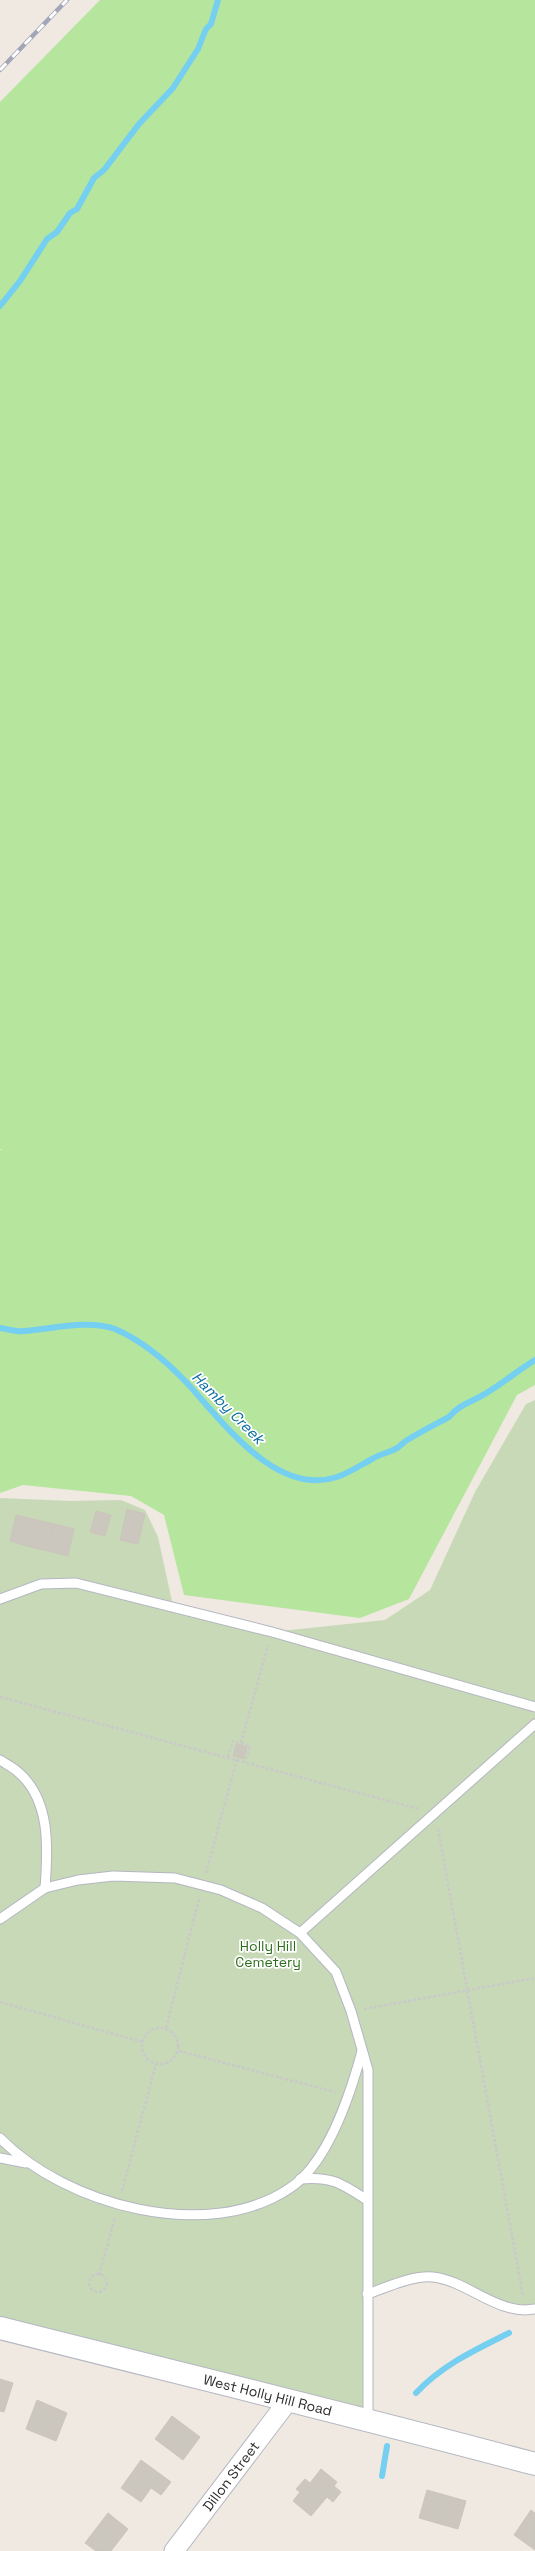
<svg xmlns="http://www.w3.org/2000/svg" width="535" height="2551" viewBox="0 0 535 2551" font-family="'Space Grotesk',sans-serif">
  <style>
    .green { fill: #b6e59e }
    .cemetery { fill: #c8d9b8 }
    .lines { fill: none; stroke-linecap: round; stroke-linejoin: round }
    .stream { stroke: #75cff0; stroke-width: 6 }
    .building { fill: #cbc7bf; stroke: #cbc5ba }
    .lane-casing { stroke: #b4b7c1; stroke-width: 11 }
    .street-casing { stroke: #b4b7c1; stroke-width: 21 }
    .secondary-casing { stroke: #b4b7c1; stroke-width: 24 }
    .path { stroke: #c9c9c9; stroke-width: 2.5; stroke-dasharray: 3 2; stroke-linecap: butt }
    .lane { stroke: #fff; stroke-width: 9 }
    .street { stroke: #fff; stroke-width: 19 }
    .secondary { stroke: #fff; stroke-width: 22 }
    .rail-casing { stroke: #a3a6b8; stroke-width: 4.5 }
    .rail { stroke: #fff; stroke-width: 3; stroke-dasharray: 9; stroke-linecap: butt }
    .labels { text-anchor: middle; stroke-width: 3.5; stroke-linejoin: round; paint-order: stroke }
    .park-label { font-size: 14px; fill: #2c6e1b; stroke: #fff }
    .street-label { font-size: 14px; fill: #2e2e2e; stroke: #fff }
    .water-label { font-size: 15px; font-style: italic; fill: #0d6fa3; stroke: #fff }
  </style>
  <rect width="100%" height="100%" fill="#efe9e1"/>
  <!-- green -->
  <polygon class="green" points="100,0 535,0 535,1385 517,1395 409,1599 360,1618 184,1595 164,1515 131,1496 23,1485 0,1493 0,1150 3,1149 0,1149 0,102"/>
  <!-- cemetery -->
  <polygon class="cemetery" points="535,1400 535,2309 526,2311 433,2277 367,2294 368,2418 0,2328 0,1498 71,1501 121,1500 145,1510 158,1537 173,1606 272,1632 385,1620 430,1590 475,1492 526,1404"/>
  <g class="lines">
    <!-- stream -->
    <g class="stream">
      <polyline points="0,306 20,281 47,239 57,232 70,213 77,209 94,178 104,170 139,124 173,88 198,49 206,29 211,24 218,0"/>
      <path d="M0,1328c8,1 16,4 24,3 28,-2 64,-12 91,-2 26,11 53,34 72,54 36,39 89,114 150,94 12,-4 24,-12 35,-18 8,-5 19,-7 25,-11 4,-2 7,-7 12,-9 13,-8 27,-15 40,-22 10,-13 26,-16 39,-25 17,-10 30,-22 47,-32"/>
      <path d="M416,2393c26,-28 59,-43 93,-60"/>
      <polyline points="382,2476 387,2446"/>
    </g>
  </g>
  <!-- building -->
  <g class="building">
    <polygon points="127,1509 145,1514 138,1544 120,1540"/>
    <polygon points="96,1511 111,1515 105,1536 90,1532"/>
    <polygon points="16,1515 37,1520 30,1547 10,1541"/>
    <polygon points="37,1520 55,1524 48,1551 30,1547"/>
    <polygon points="55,1524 74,1529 68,1556 48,1551"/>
    <polygon points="236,1744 247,1747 244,1759 233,1756"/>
    <polygon points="0,2379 13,2383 4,2412 0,2411"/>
    <polygon points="37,2400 67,2413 56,2441 26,2429"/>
    <polygon points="172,2416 200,2437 183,2460 155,2439"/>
    <polygon points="141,2460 171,2482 161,2495 151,2488 141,2502 121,2488"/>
    <polygon points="321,2469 337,2482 334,2486 341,2492 333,2502 327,2497 311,2516 293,2501 300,2492 296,2489 305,2479 310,2483"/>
    <polygon points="427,2490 466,2501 458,2529 419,2518"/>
    <polygon points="531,2510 535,2513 535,2550 514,2535"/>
    <polygon points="108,2513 128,2529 111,2551 96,2551 85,2543"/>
  </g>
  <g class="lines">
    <defs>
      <g id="lane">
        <polyline points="0,1599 41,1584 76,1583 272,1632 535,1707"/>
        <path d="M0,1760c6,4 13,7 18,12 33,28 30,77 27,116"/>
        <polyline points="0,1919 45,1888 78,1880 113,1876 175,1878 221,1890 262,1908 300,1933 336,1972 351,2011 368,2070 368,2418"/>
        <polyline points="300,1933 535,1724"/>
        <path d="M0,2138c65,67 208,106 290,50 38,-25 61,-96 72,-137"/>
        <polyline points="0,2158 26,2163"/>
        <path d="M300,2179c31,-3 41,4 67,21"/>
        <path d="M367,2294c19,-6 45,-19 66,-17 35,4 65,39 102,32"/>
      </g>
      <g id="street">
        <path id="s1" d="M174,2551l114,-150"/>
      </g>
      <g id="secondary">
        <path id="s2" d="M0,2328c178,45 357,88 535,136"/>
      </g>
    </defs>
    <!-- lane casing -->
    <use href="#lane" class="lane-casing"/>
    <!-- street casing -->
    <use href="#street" class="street-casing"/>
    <!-- secondary casing -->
    <use href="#secondary" class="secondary-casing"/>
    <!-- path -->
    <g class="path">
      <polyline points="0,1697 419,1809"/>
      <polyline points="241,1743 268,1645"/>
      <polyline points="228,1757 233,1741 250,1746 245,1762"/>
      <polyline points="438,1829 523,2296"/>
      <polyline points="206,1873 237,1759"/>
      <polyline points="0,2002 142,2042"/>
      <polyline points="364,2009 535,1978"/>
      <circle cx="160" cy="2046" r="18"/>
      <polyline points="166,2028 199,1899"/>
      <polyline points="179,2051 335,2092"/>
      <polyline points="122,2191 156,2064"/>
      <circle cx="98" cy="2283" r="9"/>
      <polyline points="99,2275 115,2217"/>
    </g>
    <!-- lane -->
    <use href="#lane" class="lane"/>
    <!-- street -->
    <use href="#street" class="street"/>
    <!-- secondary -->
    <use href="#secondary" class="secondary"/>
    <defs>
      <polyline id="rail" points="0,70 67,0"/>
    </defs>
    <!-- rail casing -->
    <use href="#rail" class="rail-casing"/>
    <!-- rail -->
    <use href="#rail" class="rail"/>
  </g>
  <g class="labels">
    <!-- park labels -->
    <g class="park-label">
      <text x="268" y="1951">Holly Hill<tspan x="268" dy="16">Cemetery</tspan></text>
    </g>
    <!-- street labels -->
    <g class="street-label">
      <text dy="5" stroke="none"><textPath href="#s2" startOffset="276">West Holly Hill Road</textPath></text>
      <text dy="5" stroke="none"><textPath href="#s1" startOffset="94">Dillon Street</textPath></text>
    </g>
    <!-- water labels -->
    <g class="water-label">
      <text transform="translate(228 1408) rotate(45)" y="5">Hamby Creek</text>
    </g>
  </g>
</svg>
